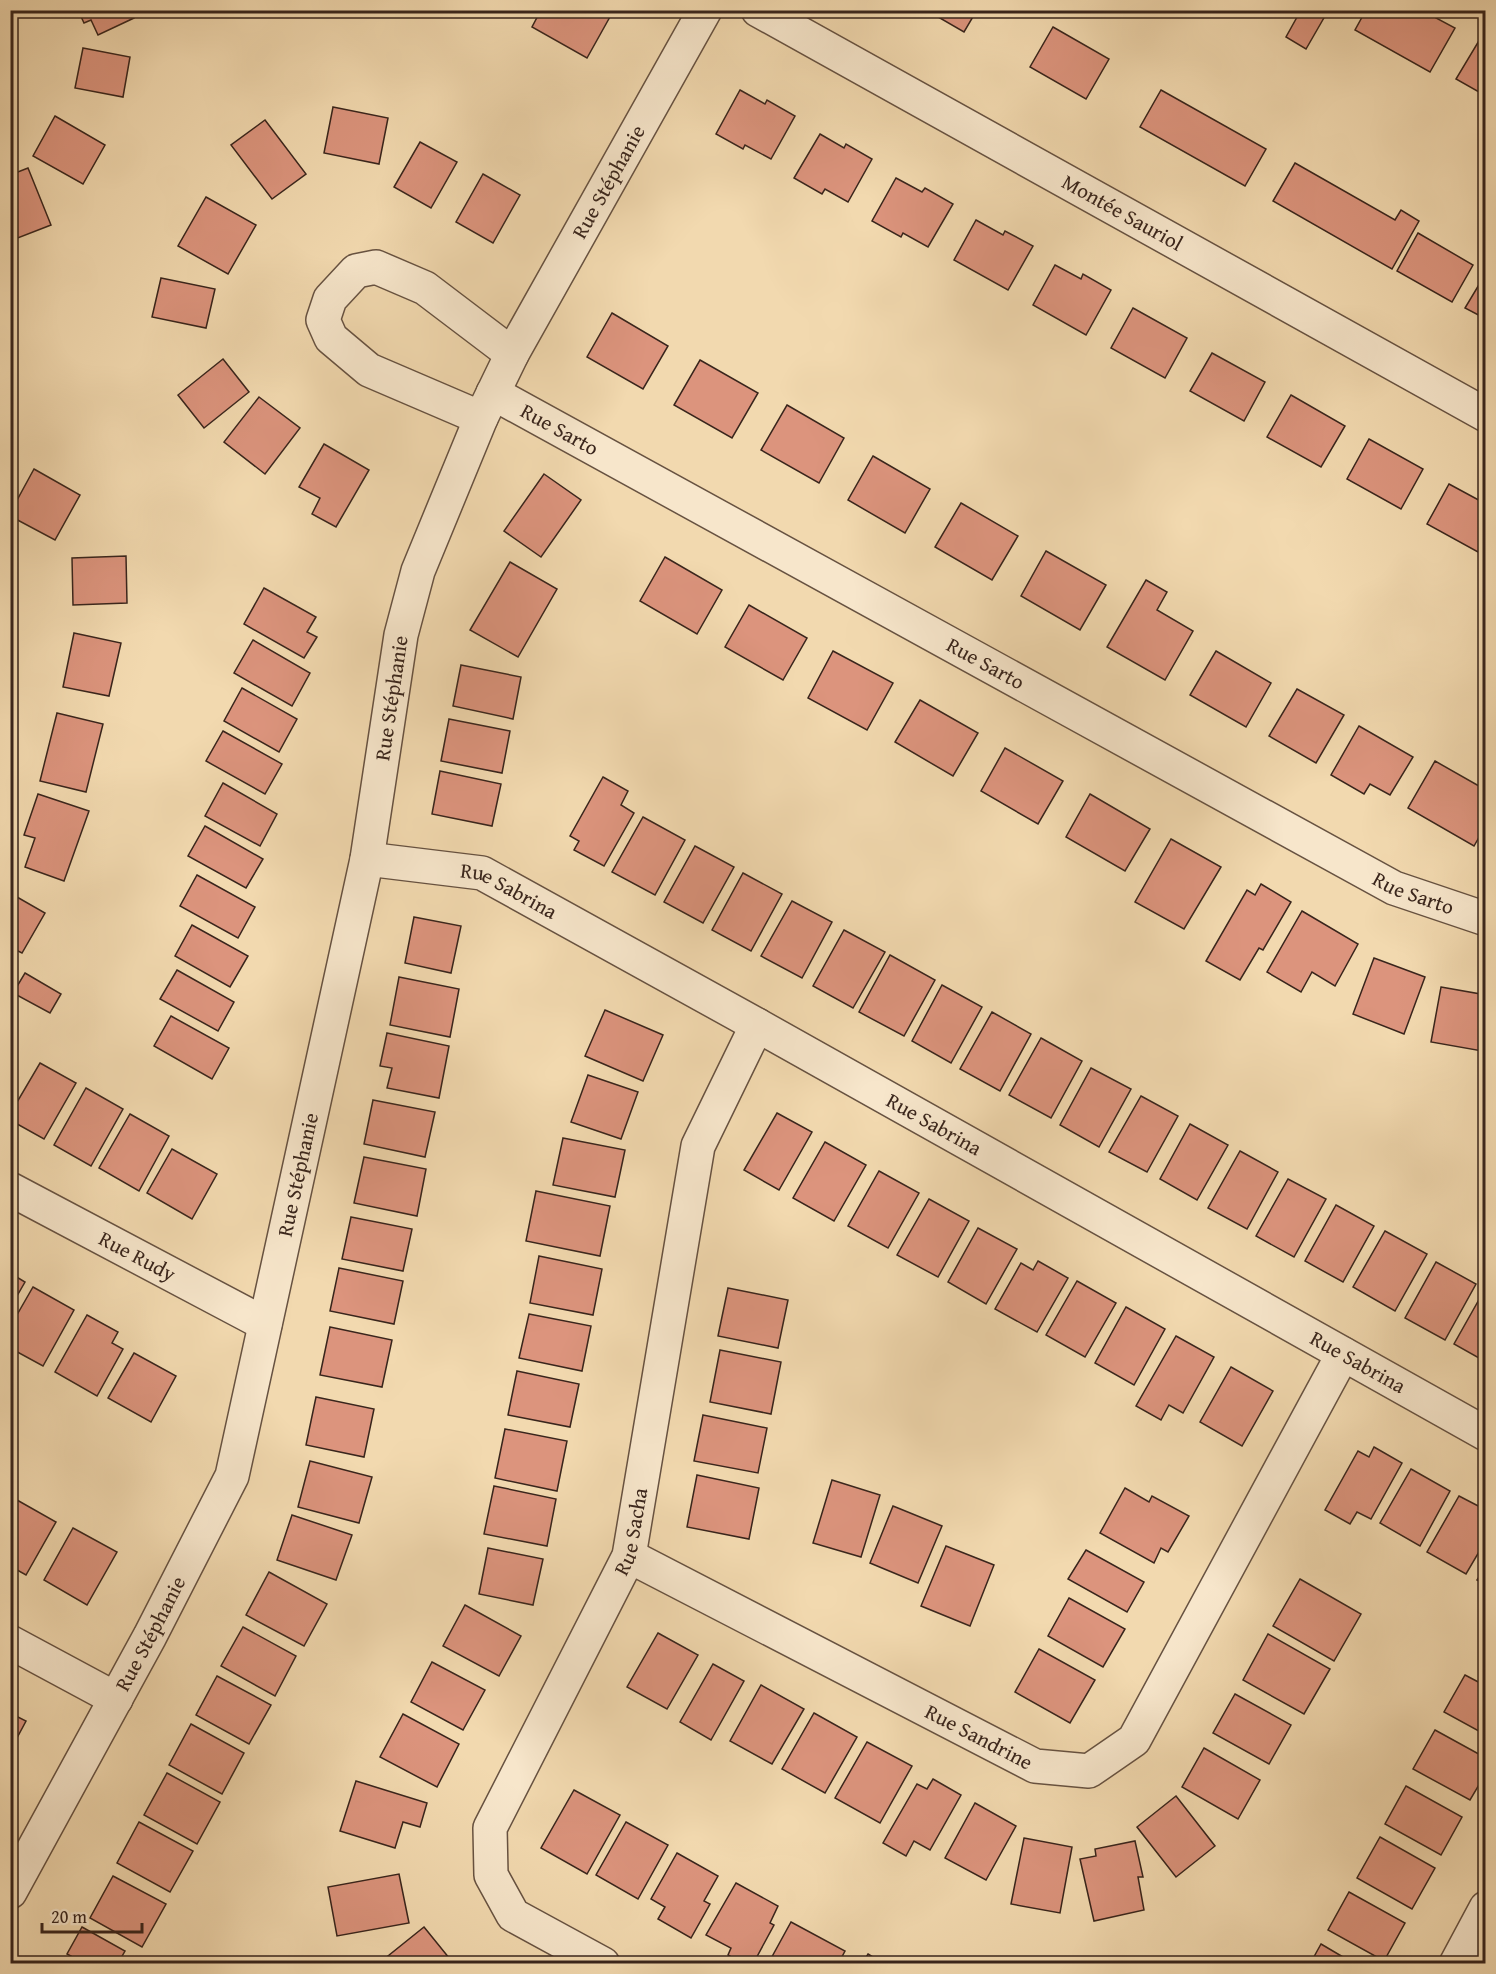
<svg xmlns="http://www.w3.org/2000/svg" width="1496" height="1974" viewBox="0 0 1496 1974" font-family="'Gentium Book Plus',serif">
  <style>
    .building { fill: #dc947d; stroke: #39251c; stroke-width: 1.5 }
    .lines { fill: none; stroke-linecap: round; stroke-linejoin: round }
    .minor-casing { stroke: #675241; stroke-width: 36 }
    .minor { stroke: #f7e6cb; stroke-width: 33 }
    .labels { text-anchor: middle; stroke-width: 6; stroke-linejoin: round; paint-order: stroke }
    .street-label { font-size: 21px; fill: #39251c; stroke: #f7e6cb }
  </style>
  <rect width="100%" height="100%" fill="#f2d9af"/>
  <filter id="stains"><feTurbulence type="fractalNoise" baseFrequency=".00333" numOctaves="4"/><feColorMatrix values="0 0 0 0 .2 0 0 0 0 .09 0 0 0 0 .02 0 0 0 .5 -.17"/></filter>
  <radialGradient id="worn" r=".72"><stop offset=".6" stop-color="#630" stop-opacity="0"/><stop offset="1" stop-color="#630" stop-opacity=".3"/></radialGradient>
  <!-- building -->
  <g class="building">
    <polygon points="78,10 131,10 134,18 98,35 91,20 84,23"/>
    <polygon points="541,10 604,10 611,15 587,58 532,27"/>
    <polygon points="926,10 977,10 964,32"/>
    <polygon points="1301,10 1316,10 1325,16 1306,49 1286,37"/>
    <polygon points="1366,10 1440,10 1436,18 1455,28 1430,72 1355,30"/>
    <polygon points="1053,27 1109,59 1086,99 1030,67"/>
    <polygon points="1486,29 1486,96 1456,79"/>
    <polygon points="83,48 130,57 123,97 75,88"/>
    <polygon points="740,90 765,104 767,100 795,116 771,159 745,145 743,149 716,134"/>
    <polygon points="1161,90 1266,149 1245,186 1140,127"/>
    <polygon points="333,107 388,118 379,164 324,153"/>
    <polygon points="55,116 105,145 83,184 33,156"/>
    <polygon points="265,120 306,174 272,199 231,145"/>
    <polygon points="820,134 844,148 846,144 872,159 848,202 825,189 822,194 794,178"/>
    <polygon points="420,142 457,162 431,208 394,187"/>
    <polygon points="1295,163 1395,220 1401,210 1419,221 1392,269 1273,201"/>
    <polygon points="28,168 51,225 10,241 10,175"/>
    <polygon points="483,174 520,195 493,243 456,222"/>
    <polygon points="896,178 922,192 925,188 953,204 928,247 903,233 901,237 872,221"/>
    <polygon points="206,197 256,225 228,274 178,246"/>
    <polygon points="976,220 1003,235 1005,231 1033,246 1008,290 954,260"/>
    <polygon points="1418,233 1473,265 1452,302 1397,271"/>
    <polygon points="1055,265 1081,279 1083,274 1111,290 1086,335 1033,305"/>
    <polygon points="1486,273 1486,319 1465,308"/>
    <polygon points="161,278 215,289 206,328 152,317"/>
    <polygon points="1133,308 1187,338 1165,378 1111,348"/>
    <polygon points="612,313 668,346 643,389 587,357"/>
    <polygon points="1212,353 1265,382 1244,421 1190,391"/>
    <polygon points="223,359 249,392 204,428 178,395"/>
    <polygon points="700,360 758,393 732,438 674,405"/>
    <polygon points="1291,395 1345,426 1321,467 1267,437"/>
    <polygon points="259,397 300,428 265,474 224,442"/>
    <polygon points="787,405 844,438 819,483 761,450"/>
    <polygon points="1369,439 1423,469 1401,509 1347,479"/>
    <polygon points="324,444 369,470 336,527 312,514 320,498 299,487"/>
    <polygon points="873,456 930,489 905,533 848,500"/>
    <polygon points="34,469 80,495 55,540 10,516 10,513"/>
    <polygon points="544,474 581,500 541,557 504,531"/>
    <polygon points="1449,484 1486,504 1486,539 1478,552 1427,524"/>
    <polygon points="961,503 1018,536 992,580 935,547"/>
    <polygon points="1046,551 1106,585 1080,630 1021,596"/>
    <polygon points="126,556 127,603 73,605 72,558"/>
    <polygon points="665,557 722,590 697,634 640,601"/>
    <polygon points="510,562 557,589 518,657 470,630"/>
    <polygon points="1146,580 1167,592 1157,610 1193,631 1165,680 1107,647"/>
    <polygon points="264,588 316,617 307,632 317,637 304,658 244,624"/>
    <polygon points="749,605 807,638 783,680 725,647"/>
    <polygon points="74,633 121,643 109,696 63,687"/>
    <polygon points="253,640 310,673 292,706 234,673"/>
    <polygon points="833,651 893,683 867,730 808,698"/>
    <polygon points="1216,651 1271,683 1246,727 1190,695"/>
    <polygon points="461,665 521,677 513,719 453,706"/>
    <polygon points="242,688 297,719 279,752 224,721"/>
    <polygon points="1297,689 1344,715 1316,763 1269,736"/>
    <polygon points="920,700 978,733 953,776 895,742"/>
    <polygon points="57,713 103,724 86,792 40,781"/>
    <polygon points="449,719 510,731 502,773 441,761"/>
    <polygon points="1359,726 1413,757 1390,795 1370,784 1364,794 1331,775"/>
    <polygon points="223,731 282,764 265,794 206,761"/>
    <polygon points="1005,748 1063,781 1038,824 981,791"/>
    <polygon points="1435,761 1486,790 1486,825 1474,846 1408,808"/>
    <polygon points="440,771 501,784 492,826 432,814"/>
    <polygon points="603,777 628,791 621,805 634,813 604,866 574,850 579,841 570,836"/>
    <polygon points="223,783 277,814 260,846 205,816"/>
    <polygon points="38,794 89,811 64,881 25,867 35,838 24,835"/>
    <polygon points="1090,794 1150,829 1125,871 1066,837"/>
    <polygon points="643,817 685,840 655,895 612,872"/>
    <polygon points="205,826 263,859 246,888 188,856"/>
    <polygon points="1171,839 1221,867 1184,929 1135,902"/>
    <polygon points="695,846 734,867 703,923 664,902"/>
    <polygon points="743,873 782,894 751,951 712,930"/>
    <polygon points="197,875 255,907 238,938 180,906"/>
    <polygon points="1261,884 1291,902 1263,950 1259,948 1240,980 1206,961 1247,890 1255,895"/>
    <polygon points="10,893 45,913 22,953 10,947"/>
    <polygon points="792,901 832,922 802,978 761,956"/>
    <polygon points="1302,911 1358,944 1335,986 1312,972 1301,992 1267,972"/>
    <polygon points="414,917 461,926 451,973 405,963"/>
    <polygon points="192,925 248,956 230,987 175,956"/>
    <polygon points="844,930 885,952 853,1008 813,986"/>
    <polygon points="890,955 935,980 904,1036 859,1012"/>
    <polygon points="1374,958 1425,977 1404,1034 1353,1014"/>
    <polygon points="177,970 234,1002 218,1031 160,999"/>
    <polygon points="25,973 61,994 50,1013 13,993"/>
    <polygon points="399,977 459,989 450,1037 390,1025"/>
    <polygon points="942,985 982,1007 951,1063 912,1041"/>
    <polygon points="1441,987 1486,995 1486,1033 1482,1051 1431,1042"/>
    <polygon points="605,1010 663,1035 643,1081 585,1056"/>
    <polygon points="992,1012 1031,1034 1000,1091 960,1069"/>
    <polygon points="171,1016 229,1048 212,1079 154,1046"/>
    <polygon points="387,1033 449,1046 439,1098 387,1088 392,1068 380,1066"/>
    <polygon points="1041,1038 1082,1061 1051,1118 1009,1095"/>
    <polygon points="40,1063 76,1083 44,1139 10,1120 10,1114"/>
    <polygon points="1091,1068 1131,1089 1099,1147 1060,1125"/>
    <polygon points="588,1075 638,1092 621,1139 571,1122"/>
    <polygon points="86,1088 123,1109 91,1166 54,1145"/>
    <polygon points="1141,1096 1178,1116 1147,1172 1109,1152"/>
    <polygon points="373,1100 435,1112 425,1157 364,1144"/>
    <polygon points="777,1113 812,1132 779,1190 744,1170"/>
    <polygon points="130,1114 169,1136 139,1191 99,1168"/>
    <polygon points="1190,1124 1228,1145 1197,1200 1160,1179"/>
    <polygon points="563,1138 625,1150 615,1197 553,1185"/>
    <polygon points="825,1142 866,1165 834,1221 793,1198"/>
    <polygon points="172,1149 217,1174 192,1219 147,1193"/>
    <polygon points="1240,1151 1278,1172 1247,1229 1208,1208"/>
    <polygon points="364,1157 426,1169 417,1216 354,1203"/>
    <polygon points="879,1171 919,1193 888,1248 848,1226"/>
    <polygon points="1288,1179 1326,1199 1294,1257 1256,1236"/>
    <polygon points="536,1191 610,1206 600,1256 526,1241"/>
    <polygon points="929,1199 969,1221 938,1277 897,1255"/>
    <polygon points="1336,1205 1374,1226 1343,1282 1305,1261"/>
    <polygon points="351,1217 412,1229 403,1271 342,1259"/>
    <polygon points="978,1228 1017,1249 986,1304 948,1282"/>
    <polygon points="1385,1231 1427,1254 1395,1311 1353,1287"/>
    <polygon points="539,1256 602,1269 593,1315 530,1303"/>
    <polygon points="1038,1261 1068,1278 1037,1332 995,1309 1021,1263 1033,1270"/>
    <polygon points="1436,1262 1476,1284 1445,1340 1405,1318"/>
    <polygon points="339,1268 403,1281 394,1324 330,1311"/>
    <polygon points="10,1273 25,1282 10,1308"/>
    <polygon points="1077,1281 1116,1303 1085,1357 1046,1335"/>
    <polygon points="33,1287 74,1310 43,1366 10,1348 10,1327"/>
    <polygon points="728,1288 788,1300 778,1348 718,1336"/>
    <polygon points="1485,1289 1486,1289 1486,1362 1454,1344"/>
    <polygon points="1126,1307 1165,1329 1134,1385 1095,1363"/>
    <polygon points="529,1314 591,1326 582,1371 519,1358"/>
    <polygon points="87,1315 118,1332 112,1343 123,1349 97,1396 55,1372"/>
    <polygon points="330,1327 392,1340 382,1387 320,1375"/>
    <polygon points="1176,1336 1214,1357 1183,1413 1169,1405 1161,1420 1136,1406"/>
    <polygon points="720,1350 781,1362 771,1414 710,1402"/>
    <polygon points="134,1353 176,1376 151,1422 108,1398"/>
    <polygon points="1231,1367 1273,1391 1242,1446 1200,1422"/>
    <polygon points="517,1371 579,1384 570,1427 508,1415"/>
    <polygon points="316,1397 374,1409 364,1457 306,1445"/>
    <polygon points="703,1415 767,1428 758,1473 694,1461"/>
    <polygon points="505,1429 567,1441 557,1491 495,1478"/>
    <polygon points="1374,1447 1402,1463 1371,1519 1357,1512 1350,1524 1325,1510 1358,1451 1369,1457"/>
    <polygon points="310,1461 372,1477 359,1523 298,1507"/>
    <polygon points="1411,1469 1450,1491 1420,1546 1380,1523"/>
    <polygon points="697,1475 759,1488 749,1539 687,1527"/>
    <polygon points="832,1480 880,1495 861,1557 813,1543"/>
    <polygon points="494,1486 556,1499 547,1546 484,1534"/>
    <polygon points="1125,1488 1149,1502 1152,1496 1189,1516 1168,1552 1161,1548 1154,1563 1100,1533"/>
    <polygon points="1459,1496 1486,1510 1486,1540 1466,1574 1427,1552"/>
    <polygon points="17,1500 56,1522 26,1575 10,1566 10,1511"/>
    <polygon points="893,1506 942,1526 918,1583 870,1563"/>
    <polygon points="292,1515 352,1535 336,1580 277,1560"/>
    <polygon points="73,1528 117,1552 87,1605 44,1580"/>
    <polygon points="946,1546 994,1565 970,1626 921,1606"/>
    <polygon points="488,1548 543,1559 533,1605 479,1594"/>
    <polygon points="1086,1550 1144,1582 1127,1612 1068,1579"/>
    <polygon points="1486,1566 1486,1585 1477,1580"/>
    <polygon points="269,1572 327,1604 304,1646 246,1615"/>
    <polygon points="1300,1579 1361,1614 1334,1661 1273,1626"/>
    <polygon points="1069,1598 1125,1629 1103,1667 1048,1636"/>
    <polygon points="465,1605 521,1636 499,1676 443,1646"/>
    <polygon points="243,1627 296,1656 275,1696 221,1666"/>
    <polygon points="658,1633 698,1655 667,1709 627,1687"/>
    <polygon points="1268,1634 1330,1669 1304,1714 1243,1680"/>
    <polygon points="1039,1649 1095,1680 1070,1723 1015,1692"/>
    <polygon points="432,1662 485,1690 463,1730 411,1702"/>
    <polygon points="713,1664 744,1681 711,1740 680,1722"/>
    <polygon points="1465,1675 1486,1686 1486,1735 1444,1712"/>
    <polygon points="217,1676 271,1705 249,1744 196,1715"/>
    <polygon points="761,1685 804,1709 772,1764 730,1741"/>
    <polygon points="1235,1694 1291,1725 1269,1764 1213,1733"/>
    <polygon points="10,1713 26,1721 10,1751"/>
    <polygon points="814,1713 857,1737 825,1793 782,1769"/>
    <polygon points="403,1714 459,1744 437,1787 380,1757"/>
    <polygon points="191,1724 244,1753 222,1794 169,1765"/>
    <polygon points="1435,1730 1486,1758 1486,1773 1470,1800 1413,1769"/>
    <polygon points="867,1742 912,1766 880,1823 835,1798"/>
    <polygon points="1204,1748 1260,1780 1238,1819 1182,1787"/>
    <polygon points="167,1773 220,1802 197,1844 144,1815"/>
    <polygon points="933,1779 961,1795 930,1850 914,1841 906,1856 883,1843 917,1784 927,1789"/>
    <polygon points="356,1781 427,1803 420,1827 403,1822 395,1848 340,1831"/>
    <polygon points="1406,1786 1462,1817 1441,1855 1385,1824"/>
    <polygon points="574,1790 620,1815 587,1874 541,1848"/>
    <polygon points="1176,1796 1215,1846 1176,1877 1137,1827"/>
    <polygon points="975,1803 1016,1826 986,1880 945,1858"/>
    <polygon points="139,1822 193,1851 170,1892 117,1863"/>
    <polygon points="626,1822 668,1845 638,1899 596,1875"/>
    <polygon points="1380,1837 1435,1868 1412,1909 1357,1878"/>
    <polygon points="1024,1838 1072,1847 1060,1913 1011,1904"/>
    <polygon points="1135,1841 1143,1877 1138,1877 1144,1910 1094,1921 1080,1859 1096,1856 1095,1849"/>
    <polygon points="677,1853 718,1876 704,1901 710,1904 691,1938 658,1919 665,1907 651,1899"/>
    <polygon points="399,1874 409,1923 337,1936 328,1887"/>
    <polygon points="113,1876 166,1904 142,1947 90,1918"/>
    <polygon points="736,1883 778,1906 770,1923 774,1925 753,1964 743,1964 728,1955 731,1948 706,1935"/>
    <polygon points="1349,1892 1405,1923 1384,1961 1328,1930"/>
    <polygon points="791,1922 845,1951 838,1964 768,1964"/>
    <polygon points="82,1927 125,1951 121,1958 130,1964 67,1964 71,1956 67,1954"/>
    <polygon points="424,1927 454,1964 378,1964"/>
    <polygon points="1321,1944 1355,1964 1310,1964"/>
    <polygon points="868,1954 884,1964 862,1964"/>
  </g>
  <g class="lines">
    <defs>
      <g id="minor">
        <path id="s1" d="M758,10l728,405"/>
        <path id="s2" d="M493,393l901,495 92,31"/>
        <polyline points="481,418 369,370 331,338 323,320 330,299 356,271 376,267 425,288 512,354"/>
        <path id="s3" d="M367,859l115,14 275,152 729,409"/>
        <path id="s4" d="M10,1189l255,135"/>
        <path id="s5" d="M629,1556l406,210 54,5 45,-31 209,-386"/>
        <polyline points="10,1642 116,1699"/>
        <path id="s6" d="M10,1892l140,-256 82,-160 135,-617 34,-224 17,-64 63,-153 31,-64 193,-344"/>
        <path id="s7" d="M603,1964l-90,-49 -22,-40 -1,-47 139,-272 69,-410 59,-121"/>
        <polyline points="1456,1964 1486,1908"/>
      </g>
    </defs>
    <!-- minor casing -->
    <use href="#minor" class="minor-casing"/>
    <!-- minor -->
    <use href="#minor" class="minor"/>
  </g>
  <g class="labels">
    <!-- street labels -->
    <g class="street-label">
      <text dy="7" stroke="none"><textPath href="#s6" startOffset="1830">Rue Stéphanie</textPath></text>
      <text dy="7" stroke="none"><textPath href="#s1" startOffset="417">Montée Sauriol</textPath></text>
      <text dy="7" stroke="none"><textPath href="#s2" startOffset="76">Rue Sarto</textPath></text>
      <text dy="7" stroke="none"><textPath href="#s2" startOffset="562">Rue Sarto</textPath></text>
      <text dy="7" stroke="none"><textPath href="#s6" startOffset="1266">Rue Stéphanie</textPath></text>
      <text dy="7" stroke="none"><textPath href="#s2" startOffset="1048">Rue Sarto</textPath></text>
      <text dy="7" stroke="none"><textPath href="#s3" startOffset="147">Rue Sabrina</textPath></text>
      <text dy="7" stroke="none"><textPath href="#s3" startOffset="633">Rue Sabrina</textPath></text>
      <text dy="7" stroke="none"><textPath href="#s6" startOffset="780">Rue Stéphanie</textPath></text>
      <text dy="7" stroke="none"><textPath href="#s4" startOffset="144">Rue Rudy</textPath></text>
      <text dy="7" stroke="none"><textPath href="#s3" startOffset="1119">Rue Sabrina</textPath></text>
      <text dy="7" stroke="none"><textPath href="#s7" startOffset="525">Rue Sacha</textPath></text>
      <text dy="7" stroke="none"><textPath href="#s6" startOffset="294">Rue Stéphanie</textPath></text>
      <text dy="7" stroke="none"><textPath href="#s5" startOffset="394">Rue Sandrine</textPath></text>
    </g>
  </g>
  <!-- margin -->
  <rect width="1496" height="1974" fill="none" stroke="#f2d9af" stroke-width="36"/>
  <rect x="12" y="12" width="1472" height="1950" fill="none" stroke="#39251c" stroke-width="3"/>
  <rect x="18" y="18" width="1460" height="1938" fill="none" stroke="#39251c" stroke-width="1.5"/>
  <!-- scale -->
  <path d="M42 1923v9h100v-9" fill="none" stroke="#39251c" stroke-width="3"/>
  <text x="51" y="1923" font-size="18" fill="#39251c" stroke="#f7e6cb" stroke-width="4.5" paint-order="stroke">20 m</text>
  <rect width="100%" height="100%" filter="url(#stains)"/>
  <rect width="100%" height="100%" fill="url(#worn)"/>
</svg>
